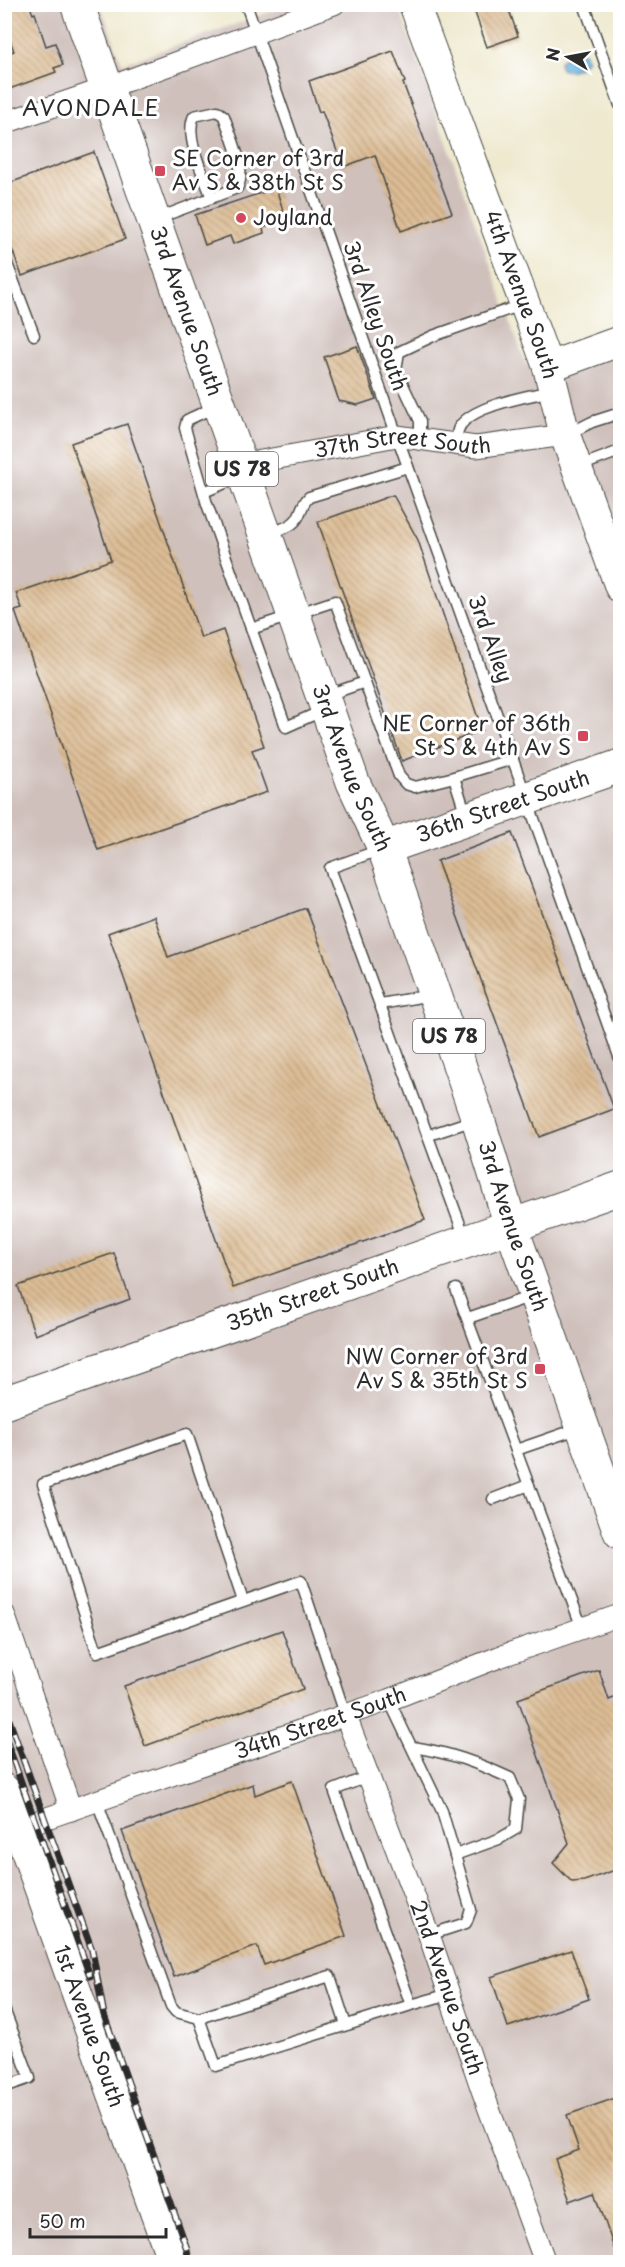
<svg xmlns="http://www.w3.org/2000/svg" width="625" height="2267" viewBox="0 0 625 2267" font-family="'Playpen Sans',sans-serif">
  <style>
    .industrial { fill: #cfc0bb }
    .water { fill: #69b3e1; stroke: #4a6f86; stroke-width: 1.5 }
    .building { fill: url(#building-back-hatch) }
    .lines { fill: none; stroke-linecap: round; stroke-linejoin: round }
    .lane-casing { stroke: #484844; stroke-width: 13 }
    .street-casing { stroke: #484844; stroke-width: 23 }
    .secondary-casing { stroke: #484844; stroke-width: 32 }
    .primary-casing { stroke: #484844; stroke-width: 35 }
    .lane { stroke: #fff; stroke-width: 10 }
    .street { stroke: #fff; stroke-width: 21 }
    .secondary { stroke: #fff; stroke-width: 30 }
    .primary { stroke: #fff; stroke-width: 33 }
    .rail-casing { stroke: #2b2b2b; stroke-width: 7 }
    .rail { stroke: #fff; stroke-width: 4.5; stroke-dasharray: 14; stroke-linecap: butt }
    .poi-dot { fill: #d1495b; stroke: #fff; stroke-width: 2 }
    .labels { text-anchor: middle; stroke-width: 6; stroke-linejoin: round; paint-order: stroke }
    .shield { fill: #fff; stroke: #6b6b6b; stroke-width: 1.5 }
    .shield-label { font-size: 20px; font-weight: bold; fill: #2b2b2b }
    .poi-label { font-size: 21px; fill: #2b2b2b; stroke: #fff; text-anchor: start }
    .street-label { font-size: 21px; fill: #2b2b2b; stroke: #fff }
    .neighbourhood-label { font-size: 22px; letter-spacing: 1.5px; fill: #2b2b2b; stroke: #fff }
  </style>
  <defs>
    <pattern id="building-back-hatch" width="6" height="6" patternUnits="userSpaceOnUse" patternTransform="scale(1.5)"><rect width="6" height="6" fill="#ddbd95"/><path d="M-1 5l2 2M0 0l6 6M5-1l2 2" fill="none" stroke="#b39a7a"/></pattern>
  </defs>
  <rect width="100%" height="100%" fill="#fff"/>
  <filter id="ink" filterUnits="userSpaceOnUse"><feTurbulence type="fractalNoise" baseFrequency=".0167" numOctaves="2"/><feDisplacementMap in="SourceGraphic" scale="12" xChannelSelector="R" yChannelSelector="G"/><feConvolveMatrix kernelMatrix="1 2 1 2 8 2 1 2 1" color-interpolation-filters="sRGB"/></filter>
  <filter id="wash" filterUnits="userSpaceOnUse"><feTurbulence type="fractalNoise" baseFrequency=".008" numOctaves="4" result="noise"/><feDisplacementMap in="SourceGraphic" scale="24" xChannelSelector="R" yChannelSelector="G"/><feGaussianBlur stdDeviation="1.35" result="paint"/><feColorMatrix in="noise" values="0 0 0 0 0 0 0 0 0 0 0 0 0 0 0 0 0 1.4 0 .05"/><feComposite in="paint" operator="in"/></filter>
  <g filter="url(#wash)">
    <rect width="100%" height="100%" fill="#eee9cf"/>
    <!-- industrial -->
    <polygon class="industrial" points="5,5 101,5 122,64 290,5 398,5 526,365 620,330 620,2262 5,2262"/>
    <!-- water -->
    <path class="water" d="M581,52l4,1 2,6c-6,9 -16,14 -26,10l-2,-6c5,-8 13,-10 22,-11z"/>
    <g id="blocks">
      <!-- building -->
      <g class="building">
        <polygon points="24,4 29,4 33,14 35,13 46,46 55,43 63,65 54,68 56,72 4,91 4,54 14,51 4,24 4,12"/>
        <polygon points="472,4 507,4 518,36 487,47"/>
        <polygon points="393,51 405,82 403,83 452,213 401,231 375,155 343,167 322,111 319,112 309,81"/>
        <polygon points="94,152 125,239 22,276 4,228 4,185"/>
        <polygon points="276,188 286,220 263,228 264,233 233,244 230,236 205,245 195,215"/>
        <polygon points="357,346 376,399 358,405 339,401 324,357"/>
        <polygon points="127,424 201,638 223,630 264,746 252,750 267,792 98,850 15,611 22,609 16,593 111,560 71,443"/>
        <polygon points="393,495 418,540 482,730 402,761 318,522"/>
        <polygon points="512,833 614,1109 539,1137 437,861"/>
        <polygon points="306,908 425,1220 233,1288 108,933 154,916 168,957"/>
        <polygon points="114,1253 130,1299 35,1335 18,1286"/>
        <polygon points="282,1630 303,1689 145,1746 124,1686"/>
        <polygon points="599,1670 609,1700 621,1695 621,1868 584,1881 572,1882 553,1863 569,1843 518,1699"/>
        <polygon points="292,1781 346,1936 264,1965 257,1946 174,1977 122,1831 253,1784 255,1795"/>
        <polygon points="571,1950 589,1999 508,2027 491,1977"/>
        <polygon points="621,2096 621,2259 618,2260 595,2192 570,2201 555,2159 579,2150 567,2115"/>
      </g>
    </g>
  </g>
  <g filter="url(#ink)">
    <use href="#blocks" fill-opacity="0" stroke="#484844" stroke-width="1.5"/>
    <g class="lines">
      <defs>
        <g id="lane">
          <polyline points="246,4 397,436 620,1059"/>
          <polyline points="584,4 620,105"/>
          <path d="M156,219l81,-31c11,-17 -7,-53 -13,-72l-7,-5 -23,5c-10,21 10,60 18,82"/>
          <polyline points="4,256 34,335"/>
          <polyline points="217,406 187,420 185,428 207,504 286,727 324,710"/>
          <polyline points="566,435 592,422 620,413"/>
          <polyline points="420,439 420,421 396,370 399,352 433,336 524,304"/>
          <path d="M457,444c0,-4 0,-10 1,-14 8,-23 73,-35 95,-39"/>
          <polyline points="577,467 620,451"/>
          <polyline points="204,492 242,476"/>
          <path d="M268,534c8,-3 23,-7 28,-14 6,-7 4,-14 13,-23l99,-30"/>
          <polyline points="251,629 335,601 399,776 406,784 415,787 454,777"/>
          <polyline points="325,696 365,682"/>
          <polyline points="466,815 454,777 513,759"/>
          <polyline points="382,849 330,868 465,1238"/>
          <polyline points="381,1004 431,995"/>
          <polyline points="429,1135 474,1120"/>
          <polyline points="456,1289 582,1628"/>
          <polyline points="468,1318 532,1296"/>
          <polyline points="516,1450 580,1428"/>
          <polyline points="493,1499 529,1485"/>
          <polyline points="243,1601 187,1434 43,1484 97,1652 301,1581 345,1714"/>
          <polyline points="389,1700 442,1811 471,1910 466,1923 429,1935"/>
          <path d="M413,1747c38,6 62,15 97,31l9,21 -3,30 -17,10 -44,16"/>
          <polyline points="369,1776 334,1790 411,2005 449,1994"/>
          <polyline points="97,1801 171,2006 176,2012 199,2018"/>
          <polyline points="4,2009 30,2078 4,2087"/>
          <polyline points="346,2025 330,1976 199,2018 216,2066 411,2005"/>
        </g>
        <g id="street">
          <polyline points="4,123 107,88 334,4"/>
          <path id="s1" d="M240,465l157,-29 79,11 89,-12"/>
          <polyline points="4,1614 71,1810"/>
          <path id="s2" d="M345,1714l84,221 53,155 63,172"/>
          <path id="s3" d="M18,1828l371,-128 110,-43 121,-42"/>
        </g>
        <g id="secondary">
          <path id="s4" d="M414,4l134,363 17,68 55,152"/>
          <polyline points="548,367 620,341"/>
          <path id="s5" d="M4,1789l169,473"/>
        </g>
        <g id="primary">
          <path id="s6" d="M77,4l276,778 31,66 94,271 33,107 109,306"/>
          <path id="s7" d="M384,848l236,-82"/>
          <path id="s8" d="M4,1403l616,-215"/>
        </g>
      </defs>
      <!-- lane casing -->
      <use href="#lane" class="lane-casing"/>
      <!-- street casing -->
      <use href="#street" class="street-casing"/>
      <!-- secondary casing -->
      <use href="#secondary" class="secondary-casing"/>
      <!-- primary casing -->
      <use href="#primary" class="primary-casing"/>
      <!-- lane -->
      <use href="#lane" class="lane"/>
      <!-- street -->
      <use href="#street" class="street"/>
      <!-- secondary -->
      <use href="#secondary" class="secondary"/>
      <!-- primary -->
      <use href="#primary" class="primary"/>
      <defs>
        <g id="rail">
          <polyline points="4,1706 92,1950 104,2015 187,2249 189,2262"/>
          <polyline points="4,1734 90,1976"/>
        </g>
      </defs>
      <!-- rail casing -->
      <use href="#rail" class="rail-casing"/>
      <!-- rail -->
      <use href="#rail" class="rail"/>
    </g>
  </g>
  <!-- markers -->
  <g class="poi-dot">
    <rect x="154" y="165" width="12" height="12" rx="3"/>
    <circle cx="241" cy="218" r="6"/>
    <rect x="577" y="730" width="12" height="12" rx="3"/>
    <rect x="534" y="1363" width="12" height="12" rx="3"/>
  </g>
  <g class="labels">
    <!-- shield labels -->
    <g class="shield">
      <rect x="206" y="452" width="72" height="34" rx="4.5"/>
      <rect x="413" y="1019" width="72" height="34" rx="4.5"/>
    </g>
    <g class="shield-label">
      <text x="242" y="476">US 78</text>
      <text x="449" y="1043">US 78</text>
    </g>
    <!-- poi labels -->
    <g class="poi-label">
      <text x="172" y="166">SE Corner of 3rd<tspan x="172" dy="24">Av S &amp; 38th St S</tspan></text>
      <text x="253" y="225">Joyland</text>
      <text x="571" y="731" text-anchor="end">NE Corner of 36th<tspan x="571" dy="24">St S &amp; 4th Av S</tspan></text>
      <text x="528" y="1364" text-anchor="end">NW Corner of 3rd<tspan x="528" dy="24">Av S &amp; 35th St S</tspan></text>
    </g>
    <!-- street labels -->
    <g class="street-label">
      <text dy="7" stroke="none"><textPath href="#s4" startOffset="310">4th Avenue South</textPath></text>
      <text dy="7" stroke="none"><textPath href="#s6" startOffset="326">3rd Avenue South</textPath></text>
      <text transform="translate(375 316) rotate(71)" y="7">3rd Alley South</text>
      <text dy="7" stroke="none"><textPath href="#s1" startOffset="165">37th Street South</textPath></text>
      <text transform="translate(490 639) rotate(70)" y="7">3rd Alley</text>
      <text dy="7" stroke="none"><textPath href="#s6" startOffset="812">3rd Avenue South</textPath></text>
      <text dy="7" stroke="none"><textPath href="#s7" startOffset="126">36th Street South</textPath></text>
      <text dy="7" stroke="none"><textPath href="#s6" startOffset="1298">3rd Avenue South</textPath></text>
      <text dy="7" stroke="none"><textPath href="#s8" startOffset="327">35th Street South</textPath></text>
      <text dy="7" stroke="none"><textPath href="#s3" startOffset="320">34th Street South</textPath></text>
      <text dy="7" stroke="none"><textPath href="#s2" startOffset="292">2nd Avenue South</textPath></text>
      <text dy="7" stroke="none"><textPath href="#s5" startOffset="252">1st Avenue South</textPath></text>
    </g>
    <!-- neighbourhood labels -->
    <g class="neighbourhood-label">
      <text x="91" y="116">AVONDALE</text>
    </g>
  </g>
  <!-- margin -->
  <rect width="625" height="2267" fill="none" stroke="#fff" stroke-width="24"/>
  <!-- north arrow -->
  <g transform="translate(568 57) rotate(280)" stroke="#ffffff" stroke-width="4.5" paint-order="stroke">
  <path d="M0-4.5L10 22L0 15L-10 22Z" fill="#2b2b2b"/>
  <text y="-9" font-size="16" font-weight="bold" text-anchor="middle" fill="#2b2b2b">N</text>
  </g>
  <!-- scale -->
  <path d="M30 2228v9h136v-9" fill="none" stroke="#2b2b2b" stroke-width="3"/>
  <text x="39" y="2228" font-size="18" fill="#2b2b2b" stroke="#ffffff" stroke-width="4.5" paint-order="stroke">50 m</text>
</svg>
